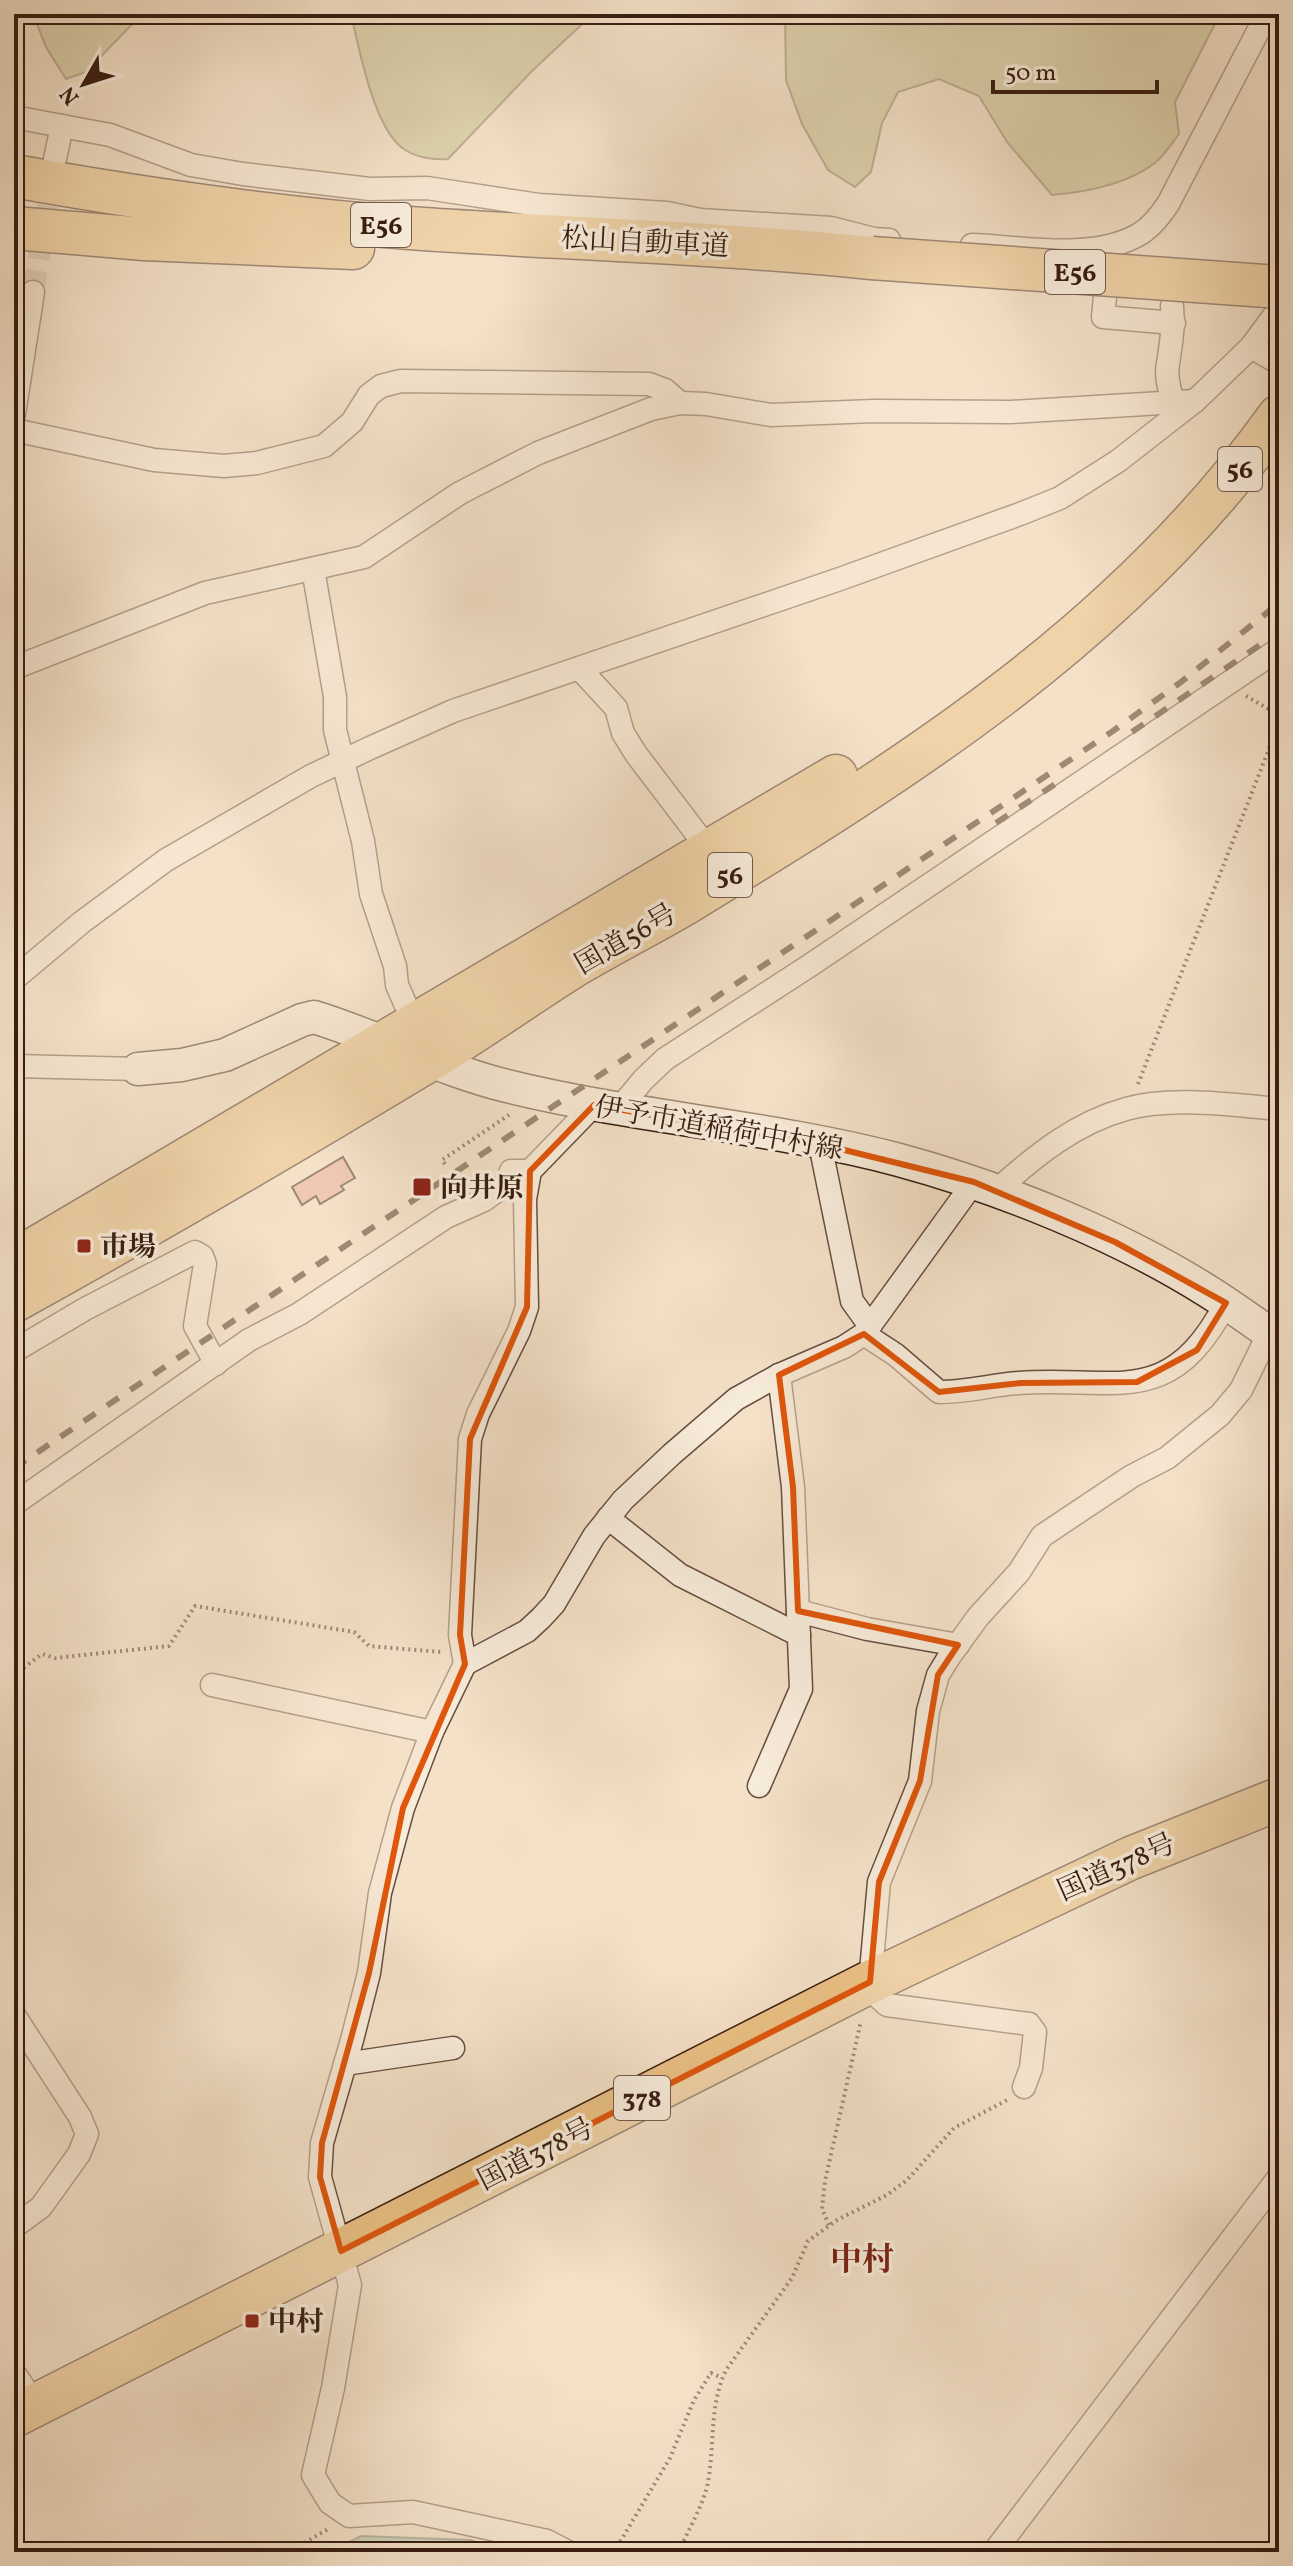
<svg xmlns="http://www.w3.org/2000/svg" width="1293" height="2566" viewBox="0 0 1293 2566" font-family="Vollkorn,'Noto Serif JP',serif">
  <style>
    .green { fill: #c3c191; stroke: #7e6f52; stroke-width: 2 }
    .water { fill: #9dbeaf; stroke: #757e70; stroke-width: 2 }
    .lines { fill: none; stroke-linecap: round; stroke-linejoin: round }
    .shore { stroke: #6a6e60; stroke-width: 2 }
    .building { fill: #e8ac9c; stroke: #381d12; stroke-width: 2 }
    .street-tunnel { stroke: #cebaa4; stroke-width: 22; stroke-dasharray: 22 11; stroke-linecap: butt }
    .street-casing { stroke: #674e40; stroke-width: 25 }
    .secondary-casing { stroke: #381d12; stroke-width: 35 }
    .highway-casing { stroke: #381d12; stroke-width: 45 }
    .path { stroke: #381d12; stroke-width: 4; stroke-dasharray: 2 4; stroke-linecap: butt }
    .street { stroke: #f8ecdb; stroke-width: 22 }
    .secondary { stroke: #f8ecdb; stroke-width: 32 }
    .highway { stroke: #eac084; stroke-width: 42 }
    .rail { stroke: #381d12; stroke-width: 6; stroke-dasharray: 14 14; stroke-linecap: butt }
    .highway-bridge-casing { stroke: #381d12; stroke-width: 45; stroke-linecap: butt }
    .highway-bridge { stroke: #eac084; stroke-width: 42 }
    .marked { fill: none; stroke: #df560c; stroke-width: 6; stroke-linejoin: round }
    .poi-dot { fill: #8f2418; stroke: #f8ecdb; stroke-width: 3 }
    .labels { text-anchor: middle; stroke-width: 7; stroke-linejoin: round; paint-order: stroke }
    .shield { fill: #f8ecdb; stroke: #725b4e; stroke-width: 2 }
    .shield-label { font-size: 26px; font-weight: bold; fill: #381d12 }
    .street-label { font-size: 28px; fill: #381d12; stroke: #f8ecdb }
    .poi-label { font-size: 28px; font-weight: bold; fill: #381d12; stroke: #f8ecdb; text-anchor: start }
    .quarter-label { font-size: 32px; font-weight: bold; fill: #7a1f14; stroke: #f8ecdb }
  </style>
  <rect width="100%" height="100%" fill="#f4e1c8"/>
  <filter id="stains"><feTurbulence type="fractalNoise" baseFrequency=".0025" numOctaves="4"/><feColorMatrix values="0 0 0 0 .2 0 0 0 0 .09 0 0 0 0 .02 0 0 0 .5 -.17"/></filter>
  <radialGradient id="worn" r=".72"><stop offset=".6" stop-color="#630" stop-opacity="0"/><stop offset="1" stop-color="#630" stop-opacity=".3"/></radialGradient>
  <!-- green -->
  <g class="green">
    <polygon points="33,14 142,14 86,72 66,79 46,47"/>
    <path d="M351,14h242l-60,56 -85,89c-16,1 -34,-2 -47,-12 -28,-23 -42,-99 -50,-133z"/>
    <path d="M785,14h435l-45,88 4,32c-7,9 -15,22 -24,29 -29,22 -68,29 -103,32l-45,-53 -28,-46 -40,-17 -41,13 -16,31 -11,49 -16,15 -27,-17 -26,-46 -16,-44z"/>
  </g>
  <!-- water -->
  <polygon class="water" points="361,2536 471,2540 499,2552 329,2552"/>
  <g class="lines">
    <!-- shore -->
    <polyline class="shore" points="347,2552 364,2544 468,2548 478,2552"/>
  </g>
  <!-- building -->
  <polygon class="building" points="343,1157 355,1178 341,1186 344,1190 320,1204 316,1196 302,1205 292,1187"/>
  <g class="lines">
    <!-- street-tunnel -->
    <polyline class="street-tunnel" points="33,292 53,176"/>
    <defs>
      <g id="street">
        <polyline points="14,117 62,126 55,159"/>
        <polyline points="62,126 110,135 191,165 243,174 370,189 427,188 539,205 667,213 700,220 831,228 874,239 889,240"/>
        <path d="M972,245c50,2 120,16 166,-10 13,-7 22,-19 30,-31l99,-190"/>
        <polyline points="1108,268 1103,317 1174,323"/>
        <path d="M1172,306c2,21 -1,37 -4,58 -3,12 2,26 5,39"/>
        <polyline points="1251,347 1279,363"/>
        <polyline points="14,414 33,292"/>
        <polyline points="14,430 154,460 224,466 257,463 324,446 352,422 369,395 381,386 401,381 649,384 665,390 680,403"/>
        <polyline points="313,569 335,697 335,730 363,841 371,894 395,966 397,985 415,1026"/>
        <polyline points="14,668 205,593 364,557 460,493 538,453 651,409 680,403 706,404 771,415 874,411 1011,412 1195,401"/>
        <polyline points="580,669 616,708 623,733 636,754 709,850"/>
        <polyline points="14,979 82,922 166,860 311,776 370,748 453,711 837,580 1020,514 1060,498 1118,461 1195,401 1251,347 1279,309"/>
        <polyline points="14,1066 138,1069"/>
        <polyline points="619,1109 643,1080 665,1059 809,966 1279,649"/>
        <polyline points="820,1144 852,1301 870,1326"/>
        <path d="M997,1190c38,-34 78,-67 129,-81 45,-13 107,-4 153,0"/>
        <path d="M864,1334l32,21 43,37c27,0 53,-7 80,-9 98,-7 150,28 207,-80"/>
        <polyline points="14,1351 85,1309 195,1252 202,1256 205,1264 195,1326 216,1364"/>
        <polyline points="14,1504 249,1340 299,1314 446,1217 484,1200 506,1184 511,1171 530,1171"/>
        <polyline points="608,1518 680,1575 799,1635"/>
        <polyline points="798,1611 867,1629 958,1645"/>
        <polyline points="465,1664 460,1635 470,1439 478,1414 519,1331 527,1307 525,1199 530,1171 594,1105"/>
        <polyline points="212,1685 432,1732"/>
        <polyline points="759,1786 801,1689 793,1487 779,1375"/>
        <polyline points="14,2015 80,2117 87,2134 79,2154 41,2207 14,2227"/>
        <polyline points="345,2064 453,2048"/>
        <polyline points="1024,2087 1031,2068 1035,2032 1029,2024 887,2005 877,1996 870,1982 879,1882 920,1781 928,1711 938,1675 949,1657 978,1617 1019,1572 1042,1536 1132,1476 1167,1458 1220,1415 1241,1390 1269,1333"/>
        <polyline points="14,2373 35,2404"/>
        <polyline points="568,2552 547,2541 413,2512 349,2516 330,2503 313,2475 333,2388 350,2285 320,2177 322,2143 352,2040 369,1973 380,1893 403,1808 432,1732 465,1664 527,1631 541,1618 554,1604 594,1536 623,1500 672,1454 736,1399 779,1375 844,1347 864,1334 974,1182"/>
        <polyline points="994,2552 1279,2177"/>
      </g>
      <path id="secondary" d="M138,1069l44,-4 43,-10 77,-35 12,-3c65,20 127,53 193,69 129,32 264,40 392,74 103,28 220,75 310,132 24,15 47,32 70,48"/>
      <g id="highway">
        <path d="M14,176c135,24 273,44 409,53 150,10 299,14 449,29"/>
        <polyline points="14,228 144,239 353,248"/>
        <polyline points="14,1261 836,776"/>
        <path d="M14,1301c139,-77 276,-157 412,-239 51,-31 100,-66 151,-98 36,-21 73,-40 109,-61 223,-136 438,-270 593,-487"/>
        <polyline points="14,2416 870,1982 1131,1858 1279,1799"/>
      </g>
    </defs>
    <!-- street casing -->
    <use href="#street" class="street-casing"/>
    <!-- secondary casing -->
    <use href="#secondary" class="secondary-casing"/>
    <!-- highway casing -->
    <use href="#highway" class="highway-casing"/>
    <!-- path -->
    <g class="path">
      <polyline points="1246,696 1277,714"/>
      <polyline points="1138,1084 1274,736 1278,714"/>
      <polyline points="445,1164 442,1160 509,1115"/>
      <polyline points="14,1675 42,1654 55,1658 169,1646 195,1606 354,1632 369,1646 442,1652"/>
      <polyline points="829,2225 822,2209 825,2181 861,2021"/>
      <polyline points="289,2552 330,2528"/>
      <polyline points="614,2552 670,2458 694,2400 711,2373 722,2378"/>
      <path d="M679,2552c9,-23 24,-45 29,-70 7,-37 1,-77 18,-112l66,-92 16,-37 29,-21 50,-25 20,-15 47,-52 55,-29"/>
    </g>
    <!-- street -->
    <use href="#street" class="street"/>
    <!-- secondary -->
    <use href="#secondary" class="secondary"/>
    <!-- highway -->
    <use href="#highway" class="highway"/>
    <!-- rail -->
    <g class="rail">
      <polyline points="1132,732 1279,632"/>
      <polyline points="996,823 1063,779"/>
      <polyline points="14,1468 1113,731 1181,682 1279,603"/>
    </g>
    <defs>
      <polyline id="highway-bridge" points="872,258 1279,287"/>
    </defs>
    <!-- highway-bridge casing -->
    <use href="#highway-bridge" class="highway-bridge-casing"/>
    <!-- highway-bridge -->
    <use href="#highway-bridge" class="highway-bridge"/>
  </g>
  <!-- marked area -->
  <path d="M0 0H1293V2566H0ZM594,1105l226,39 154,38 141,60 111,61 -29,47 -60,32 -116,1 -82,9 -75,-58 -85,41 14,112 5,124 160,34 -20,30 -18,106 -41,101 -9,100 -529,269 -21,-74 2,-34 47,-170 34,-165 62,-144 -5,-29 10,-196 57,-132 3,-136z" fill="#f4e1c8" fill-opacity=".55" fill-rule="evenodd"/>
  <path class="marked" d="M594,1105l226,39 154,38 141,60 111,61 -29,47 -60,32 -116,1 -82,9 -75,-58 -85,41 14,112 5,124 160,34 -20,30 -18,106 -41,101 -9,100 -529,269 -21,-74 2,-34 47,-170 34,-165 62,-144 -5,-29 10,-196 57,-132 3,-136z"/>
  <!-- markers -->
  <g class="poi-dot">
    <rect x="412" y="1177" width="20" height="20" rx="4"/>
    <rect x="76" y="1238" width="16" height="16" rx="4"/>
    <rect x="244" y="2313" width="16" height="16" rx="4"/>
  </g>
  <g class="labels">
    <!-- shield labels -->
    <g class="shield">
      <rect x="351" y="203" width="60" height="44" rx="6"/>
      <rect x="1045" y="250" width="60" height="44" rx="6"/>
      <rect x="1218" y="447" width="44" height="44" rx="6"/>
      <rect x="708" y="853" width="44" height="44" rx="6"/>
      <rect x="614" y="2076" width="56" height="44" rx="6"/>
    </g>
    <g class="shield-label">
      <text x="381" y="234">E56</text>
      <text x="1075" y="281">E56</text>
      <text x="1240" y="478">56</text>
      <text x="730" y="884">56</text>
      <text x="642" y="2107">378</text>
    </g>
    <!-- street labels -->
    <g class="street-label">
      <text transform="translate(645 241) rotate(3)" y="10">松山自動車道</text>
      <text transform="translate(625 938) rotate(-30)" y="10">国道56号</text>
      <text transform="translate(719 1127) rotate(10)" y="10">伊予市道稲荷中村線</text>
      <text transform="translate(1116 1866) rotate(-24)" y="10">国道378号</text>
      <text transform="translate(535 2153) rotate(-27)" y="10">国道378号</text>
    </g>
    <!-- poi labels -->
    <g class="poi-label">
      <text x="440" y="1197">向井原</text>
      <text x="100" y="1256">市場</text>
      <text x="268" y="2331">中村</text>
    </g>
    <!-- quarter labels -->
    <g class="quarter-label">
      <text x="862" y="2270">中村</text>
    </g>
  </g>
  <!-- margin -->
  <rect width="1293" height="2566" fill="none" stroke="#f4e1c8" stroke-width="48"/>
  <rect x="16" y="16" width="1261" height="2534" fill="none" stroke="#381d12" stroke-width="4"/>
  <rect x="24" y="24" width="1245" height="2518" fill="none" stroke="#381d12" stroke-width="2"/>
  <!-- north arrow -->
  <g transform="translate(84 84) rotate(231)" stroke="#f8ecdb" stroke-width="6" paint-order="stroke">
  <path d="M0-6L14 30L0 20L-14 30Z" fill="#381d12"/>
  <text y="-12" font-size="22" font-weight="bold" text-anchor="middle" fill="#381d12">N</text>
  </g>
  <!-- scale -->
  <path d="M993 80v12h164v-12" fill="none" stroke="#381d12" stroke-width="4"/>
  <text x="1005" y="80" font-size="24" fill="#381d12" stroke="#f8ecdb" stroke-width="6" paint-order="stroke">50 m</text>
  <rect width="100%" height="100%" filter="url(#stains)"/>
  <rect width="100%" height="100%" fill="url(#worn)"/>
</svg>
